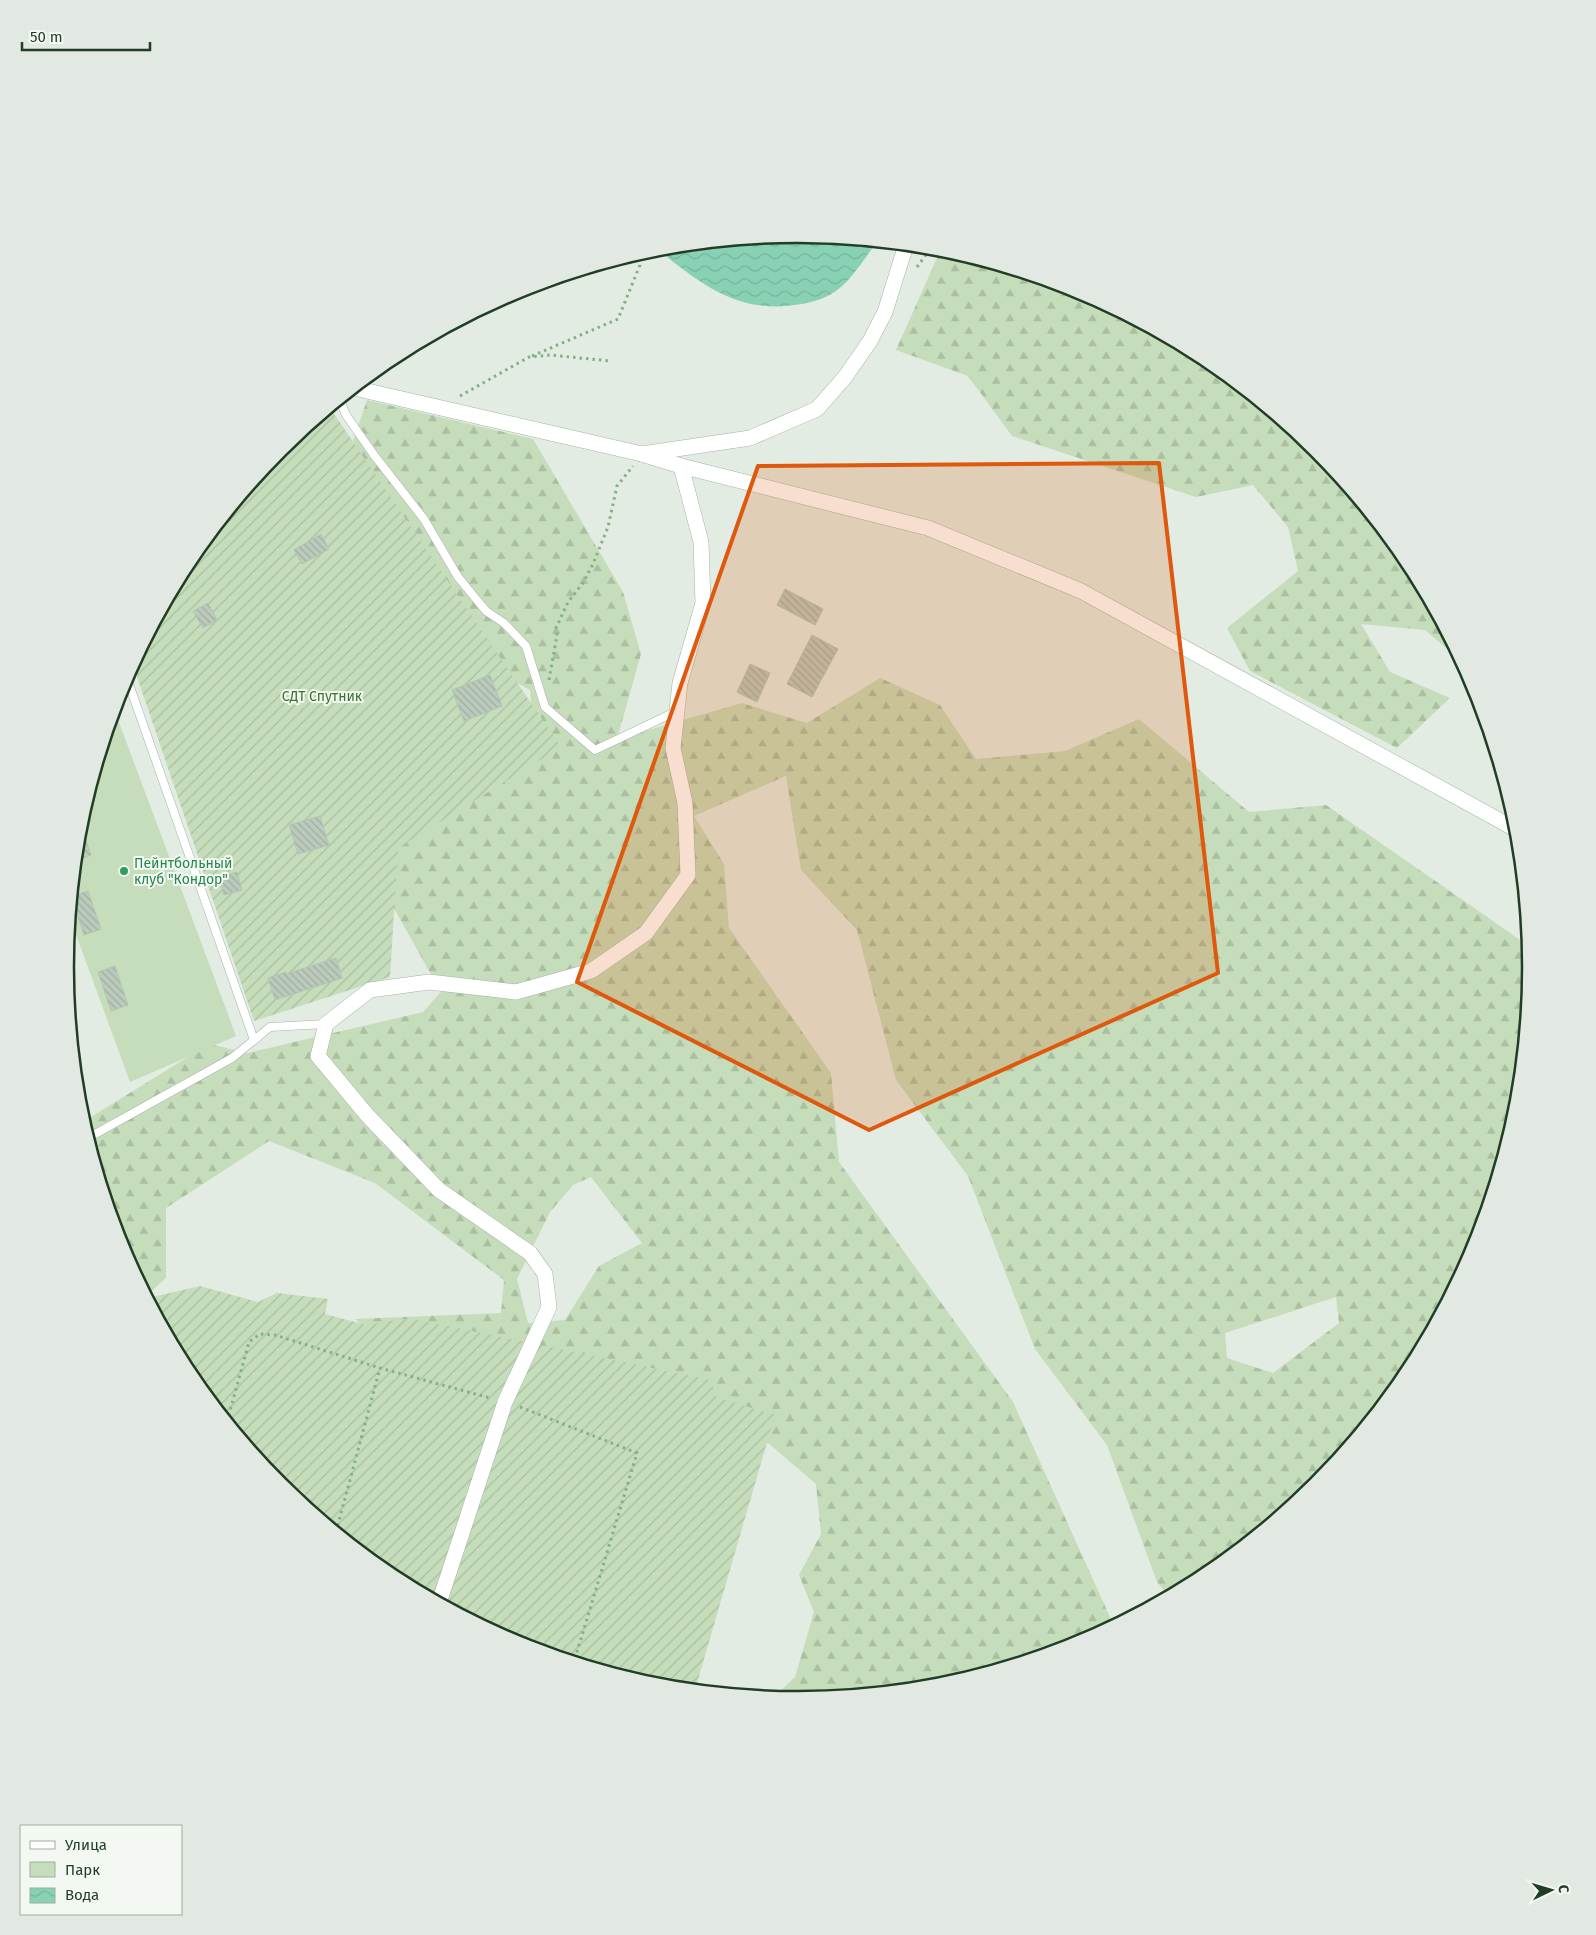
<svg xmlns="http://www.w3.org/2000/svg" width="1596" height="1935" viewBox="0 0 1596 1935" font-family="'Fira Sans',sans-serif">
  <style>
    .forest { fill: url(#forest-firs); fill-rule: evenodd }
    .park { fill: #c5ddba }
    .garden { fill: url(#garden-furrows) }
    .water { fill: url(#water-waves) }
    .building { fill: url(#building-back-hatch); stroke: #b4c6b4 }
    .lines { fill: none; stroke-linecap: round; stroke-linejoin: round }
    .service-casing { stroke: #a5b4a6; stroke-width: 9 }
    .minor-casing { stroke: #a5b4a6; stroke-width: 16 }
    .secondary-casing { stroke: #a0b8a2; stroke-width: 16 }
    .path { stroke: #82b087; stroke-width: 3; stroke-dasharray: 2.5 4; stroke-linecap: butt }
    .service { stroke: #fff; stroke-width: 8 }
    .minor { stroke: #fff; stroke-width: 15 }
    .secondary { stroke: #fff; stroke-width: 15 }
    .marked { fill: #de580d; fill-opacity: 0.2; stroke: #de580d; stroke-width: 4; stroke-linejoin: round }
    .leisure-dot { fill: #2e9e5b; stroke: #f3f8f2; stroke-width: 2 }
    .labels { text-anchor: middle; stroke-width: 4; stroke-linejoin: round; paint-order: stroke }
    .park-label { font-size: 14px; fill: #39742c; stroke: #f3f8f2 }
    .leisure-label { font-size: 14px; fill: #27864d; stroke: #f3f8f2; text-anchor: start }
    .rim { fill: none; stroke: #223d26; stroke-width: 2.5 }
  </style>
  <defs>
    <pattern id="forest-firs" width="22" height="20" patternUnits="userSpaceOnUse" patternTransform="scale(1.25)"><rect width="22" height="20" fill="#c5ddba"/><path d="M5 1l3.5 6h-7zM16 11l3.5 6h-7z" fill="#a9bfa0"/></pattern>
    <pattern id="garden-furrows" width="10" height="10" patternUnits="userSpaceOnUse" patternTransform="scale(1.25)"><rect width="10" height="10" fill="#c5ddba"/><path d="M-1 1l2-2M0 10L10 0M9 11l2-2" fill="none" stroke="#a9bfa0"/></pattern>
    <pattern id="water-waves" width="16" height="10" patternUnits="userSpaceOnUse" patternTransform="scale(1.25)"><rect width="16" height="10" fill="#89d1b4"/><path d="M0 5q4-4 8 0t8 0" fill="none" stroke="#76b49b"/></pattern>
    <pattern id="building-back-hatch" width="6" height="6" patternUnits="userSpaceOnUse" patternTransform="scale(1.25)"><rect width="6" height="6" fill="#bacabb"/><path d="M-1 5l2 2M0 0l6 6M5-1l2 2" fill="none" stroke="#a0aea1"/></pattern>
  </defs>
  <rect width="100%" height="100%" fill="#e2ece2"/>
  <!-- forest -->
  <g class="forest">
    <polygon points="941,249 1079,290 1205,358 1317,449 1408,561 1461,661 1425,630 1361,624 1390,672 1450,698 1397,748 1250,671 1227,628 1298,571 1288,527 1253,485 1196,497 1012,436 968,376 896,350"/>
    <path d="M367,400l166,39 90,153 18,62 -24,85 125,-36 65,20 73,-45 60,27 36,54 89,-8 74,-32 110,93 77,-7 203,141 2,22 -14,143 -42,137 -68,127 -91,111 -111,91 -36,19 -12,-14 -50,-137 -72,-96 -67,-173 -72,-96 -39,-150 -56,-60 -15,-94 -92,40 30,48 5,64 102,145 8,89 174,240 101,224 -36,19 -137,41 -143,14 -25,-2 22,-21 19,-65 -15,-37 22,-41 -5,-50 -48,-41 -75,19 -249,-67 -89,-76 146,-6 3,-33 -129,-97 -106,-42 -103,67v70l-20,18 -25,-48 -9,-29 3,-7 -8,-8 -24,-82 126,-78 39,9 175,-41 18,-20 -76,-135 168,-130 -3,-37 -81,-45 -110,-163zM591,1177l51,66 -43,23 -34,54 -37,3 -11,-44 33,-67 23,-27zM1336,1297l3,26 -66,50 -46,-15 -2,-25z"/>
  </g>
  <!-- park -->
  <polygon class="park" points="114,709 236,1036 130,1082 70,918 79,824"/>
  <!-- garden -->
  <g class="garden">
    <polygon points="330,408 561,747 398,848 390,977 254,1021 133,665 189,560 280,449"/>
    <polygon points="200,1286 258,1302 277,1293 328,1299 325,1314 366,1325 409,1318 711,1380 716,1397 775,1415 695,1690 655,1686 517,1645 391,1577 279,1486 188,1374 148,1298"/>
  </g>
  <!-- water -->
  <path class="water" d="M798,235l79,7c-10,13 -24,35 -36,45 -12,11 -30,16 -46,18 -56,8 -92,-19 -134,-53l-1,-4z"/>
  <!-- building -->
  <g class="building">
    <polygon points="321,534 329,549 302,564 294,550"/>
    <polygon points="785,589 823,609 815,625 777,605"/>
    <polygon points="208,603 217,620 203,628 193,611"/>
    <polygon points="812,635 838,649 812,697 787,684"/>
    <polygon points="750,664 770,673 757,702 737,692"/>
    <polygon points="490,675 502,706 464,721 452,690"/>
    <polygon points="320,816 329,845 298,854 289,825"/>
    <polygon points="80,822 91,855 76,861 79,824"/>
    <polygon points="237,872 242,890 224,895 219,877"/>
    <polygon points="88,891 101,929 84,935 72,899 72,896"/>
    <polygon points="336,958 342,978 275,1000 268,978 286,972 286,974"/>
    <polygon points="115,966 128,1005 111,1011 98,972"/>
  </g>
  <g class="lines">
    <defs>
      <g id="service">
        <polyline points="340,400 346,415 374,455 424,519 458,577 486,611 504,623 526,646 545,707 595,750 677,711"/>
        <polyline points="124,681 130,687 254,1040"/>
        <polyline points="88,1138 232,1058 270,1027 326,1024"/>
      </g>
      <g id="minor">
        <polyline points="642,454 750,438 817,409 845,377 870,341 885,312 906,245"/>
        <polyline points="439,1603 505,1402 549,1307 545,1274 530,1253 439,1190 367,1115 318,1056 326,1024 370,990 429,982 516,992 591,971 646,933 688,875 685,803 673,748 680,683 703,603 701,542 681,466"/>
      </g>
      <polyline id="secondary" points="354,388 642,454 681,466 928,528 1081,591 1517,830"/>
    </defs>
    <!-- service casing -->
    <use href="#service" class="service-casing"/>
    <!-- minor casing -->
    <use href="#minor" class="minor-casing"/>
    <!-- secondary casing -->
    <use href="#secondary" class="secondary-casing"/>
    <!-- path -->
    <g class="path">
      <polyline points="917,267 931,248"/>
      <polyline points="532,356 618,319 640,265 638,254"/>
      <polyline points="460,396 529,357 550,355 611,361"/>
      <polyline points="549,680 557,635 556,628 568,602 583,583 593,564 608,527 617,486 633,466"/>
      <polyline points="68,1001 70,1000"/>
      <polyline points="520,1407 637,1453 574,1662"/>
      <polyline points="227,1422 249,1342 260,1334 275,1335 380,1368 490,1398"/>
      <polyline points="336,1532 380,1368"/>
    </g>
    <!-- service -->
    <use href="#service" class="service"/>
    <!-- minor -->
    <use href="#minor" class="minor"/>
    <!-- secondary -->
    <use href="#secondary" class="secondary"/>
  </g>
  <!-- marked area -->
  <path class="marked" d="M1159,463l59,510 -349,157 -292,-148 181,-516z"/>
  <!-- markers -->
  <circle class="leisure-dot" cx="124" cy="871" r="5"/>
  <g class="labels">
    <!-- park labels -->
    <g class="park-label">
      <text x="322" y="701">СДТ Спутник</text>
    </g>
    <!-- leisure labels -->
    <g class="leisure-label">
      <text x="134" y="868">Пейнтбольный<tspan x="134" dy="16">клуб "Кондор"</tspan></text>
    </g>
  </g>
  <!-- crop -->
  <path d="M0 0H1596V1935H0ZM74 967a724 724 0 1 1 1448 0a724 724 0 1 1-1448 0Z" fill="#e2e9e2" fill-rule="evenodd"/>
  <path class="rim" d="M74 967a724 724 0 1 1 1448 0a724 724 0 1 1-1448 0Z"/>
  <!-- legend -->
  <rect x="20" y="1825" width="162" height="90" fill="#f3f8f2" stroke="#9fada0"/>
  <rect x="30" y="1841" width="25" height="8" fill="#ffffff" stroke="#9fada0"/>
  <text x="65" y="1850" font-size="15" fill="#223d26">Улица</text>
  <rect x="30" y="1862" width="25" height="15" fill="#c5ddba" stroke="#9fada0"/>
  <text x="65" y="1875" font-size="15" fill="#223d26">Парк</text>
  <rect x="30" y="1888" width="25" height="15" fill="url(#water-waves)" stroke="#9fada0"/>
  <text x="65" y="1900" font-size="15" fill="#223d26">Вода</text>
  <!-- north arrow -->
  <g transform="translate(1551 1890) rotate(85)" stroke="#f3f8f2" stroke-width="4" paint-order="stroke">
  <path d="M0-4L9 19L0 12L-9 19Z" fill="#223d26"/>
  <text y="-8" font-size="14" font-weight="bold" text-anchor="middle" fill="#223d26">С</text>
  </g>
  <!-- scale -->
  <path d="M22 42v8h128v-8" fill="none" stroke="#223d26" stroke-width="2.5"/>
  <text x="30" y="42" font-size="15" fill="#223d26" stroke="#f3f8f2" stroke-width="4" paint-order="stroke">50 m</text>
</svg>
